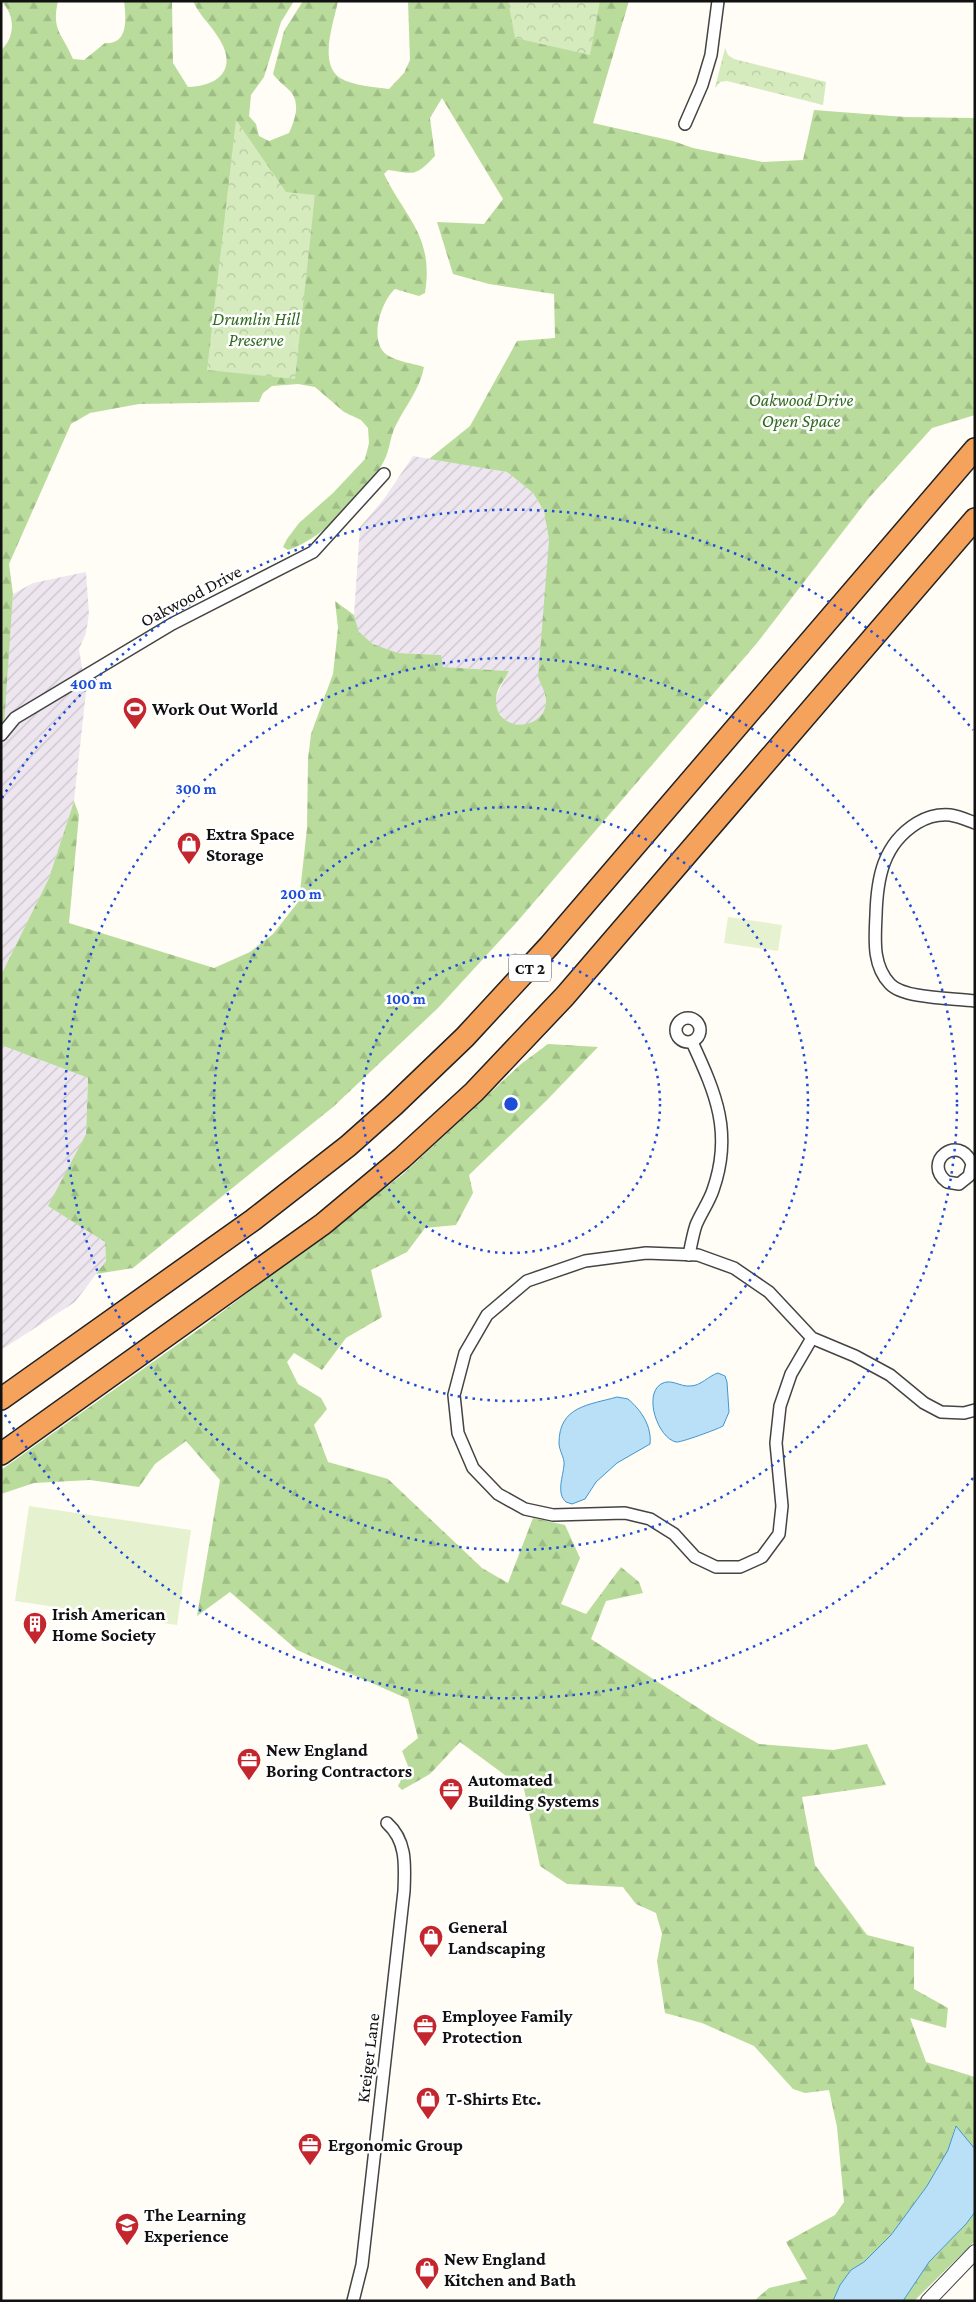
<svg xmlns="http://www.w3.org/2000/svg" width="976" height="2302" viewBox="0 0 976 2302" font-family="'Crimson Pro',serif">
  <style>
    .industrial { fill: url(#industrial-furrows) }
    .forest { fill: url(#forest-firs) }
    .park { fill: url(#park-crowns) }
    .pitch { fill: #e6f2cf }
    .water { fill: #b9e0f7; stroke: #3f96cf }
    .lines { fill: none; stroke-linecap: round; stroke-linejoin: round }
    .minor-casing { stroke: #444; stroke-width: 14 }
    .tertiary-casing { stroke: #444; stroke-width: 16 }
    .motorway-casing { stroke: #222; stroke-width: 24 }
    .minor { stroke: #fff; stroke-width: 11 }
    .tertiary { stroke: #fff; stroke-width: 14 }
    .motorway { stroke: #f5a25d; stroke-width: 21 }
    .ring { fill: none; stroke: #1d4ed8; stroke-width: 2.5; stroke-dasharray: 2.5 5 }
    .labels { text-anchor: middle; stroke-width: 5; stroke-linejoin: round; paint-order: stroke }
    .shield { fill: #fff; stroke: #585858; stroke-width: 1 }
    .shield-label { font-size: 16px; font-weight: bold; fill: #111 }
    .park-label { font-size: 18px; font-style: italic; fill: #2f6b1f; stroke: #fff }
    .street-label { font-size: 18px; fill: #111; stroke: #fff }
    .poi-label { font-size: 18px; font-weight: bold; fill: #111; stroke: #fff; text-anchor: start }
    .centre { fill: #1d4ed8; stroke: #fff; stroke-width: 2.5 }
    .ring-label { font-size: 15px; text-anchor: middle; font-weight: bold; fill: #1d4ed8; stroke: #fff; stroke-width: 5; stroke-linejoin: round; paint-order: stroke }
  </style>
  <defs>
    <pattern id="industrial-furrows" width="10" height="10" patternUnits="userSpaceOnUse" patternTransform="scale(1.25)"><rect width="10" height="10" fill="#eee6ef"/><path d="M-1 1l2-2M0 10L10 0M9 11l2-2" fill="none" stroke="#cbc4cc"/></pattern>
    <pattern id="forest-firs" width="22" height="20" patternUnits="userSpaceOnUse" patternTransform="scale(1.25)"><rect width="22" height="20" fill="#b9dc9c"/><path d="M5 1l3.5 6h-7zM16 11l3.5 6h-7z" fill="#9ebc85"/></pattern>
    <pattern id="park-crowns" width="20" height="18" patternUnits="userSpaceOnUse" patternTransform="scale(1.25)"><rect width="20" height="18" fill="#d5ebbd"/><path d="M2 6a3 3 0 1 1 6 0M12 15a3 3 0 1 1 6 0" fill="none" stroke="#b6c8a1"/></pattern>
  </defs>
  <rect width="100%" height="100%" fill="#fffdf5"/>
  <!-- industrial -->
  <g class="industrial">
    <polygon points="413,456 507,472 533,493 544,511 549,540 544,690 546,706 541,716 534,722 526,725 511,724 504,720 497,709 495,698 509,671 443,667 440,655 398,653 373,644 359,632 354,615 360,527 384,499"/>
    <polygon points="86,572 89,614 86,633 79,649 86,692 74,801 49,878 1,975 1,735 13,594 33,583"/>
    <polygon points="1,1045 88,1078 86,1134 49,1206 105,1242 106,1261 75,1302 1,1350"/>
  </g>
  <!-- forest -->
  <g class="forest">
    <path d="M1,1h57c-7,30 5,33 15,58l11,1 21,-17c24,2 21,-26 19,-42h48l1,62 15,24c33,-1 50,-20 30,-50 -8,-13 -19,-22 -25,-36h101l-13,21 -17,55 -13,18 -2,21 7,8 3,12 10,5 20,-8c6,-13 12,-30 1,-42 -6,-6 -12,-10 -17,-17l11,-43 19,-30h35c-4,21 -20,62 2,77 14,8 34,9 49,11l15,-16 6,-13 -2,-59h221l-36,122 80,18 20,7 70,14 40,-2 11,-50 91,7 70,1v297l-43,13 -64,71 -111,144 -241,280 -78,85 -105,99 -200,161 -37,6 10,-13 -1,-19 -57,-36 38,-72 2,-56 -87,-33v-70l48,-97 25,-77 5,14 -10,108 145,45 36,-16 23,-18 26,-33 8,-73 1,-69 3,-25 22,-60 5,-46 -3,-27 19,14 5,17 14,12 25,9 43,2 2,12 66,4c-4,9 -13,17 -13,28 -1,38 57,31 49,-4 -1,-6 -5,-12 -7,-18l11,-137 -5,-29 -11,-18 -26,-21 -78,-13 41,-33 47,-85 38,-3 -1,-44 -65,-10 -36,-10 -16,-52 47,2 19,-25 -61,-101 -12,20 5,38c-20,21 -20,18 -47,14l-4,4c22,45 50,62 41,119l-6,3 -24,-7c-14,12 -27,53 -8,66 11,7 25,8 37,12 -4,22 -18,38 -28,58 -6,11 -6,25 -12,36 -17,32 -61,78 -96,89l-5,-3 4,-8 12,-16 34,-30 32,-34 4,-16 -1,-15 -7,-8 -17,-8 -29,-25 -17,-3 -26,2 -9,7 -4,9 -120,2 -49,9 -19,11 -62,140 4,30 -9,131 -3,3v-678c15,-13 14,-36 0,-49z"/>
    <polygon points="548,1044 598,1047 547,1100 469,1175 473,1193 456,1225 425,1228 407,1252 371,1270 382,1317 346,1338 322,1370 294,1353 287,1362 298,1384 321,1398 327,1409 314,1425 328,1462 388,1479 482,1568 508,1583 533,1518 565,1525 580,1558 561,1604 586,1614 621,1567 639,1582 643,1593 606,1601 591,1639 717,1720 759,1744 833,1750 867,1744 886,1785 802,1797 815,1865 867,1935 914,1947 914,1989 948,2008 946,2028 910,2018 926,2062 975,2077 975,2149 955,2127 948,2150 927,2186 891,2235 864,2262 851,2270 840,2285 833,2301 754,2301 769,2288 807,2279 786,2242 835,2215 844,2202 837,2127 829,2090 805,2093 793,2089 754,2046 702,2023 665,2013 657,1961 662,1934 656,1913 636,1904 623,1887 567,1884 540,1866 524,1789 460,1742 430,1774 402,1790 398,1786 408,1766 402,1751 418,1738 408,1699 297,1650 230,1592 197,1616 220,1480 186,1441 155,1464 139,1487 90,1480 34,1483 1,1494 1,1470 205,1325 402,1175 521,1064"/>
    <polygon points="975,2212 975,2241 914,2301 903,2301 929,2262 966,2224"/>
  </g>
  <!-- park -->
  <g class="park">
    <polygon points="508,1 600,1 590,55 515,38"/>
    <polygon points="725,48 728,55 734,59 826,82 823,105 727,81 720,82 715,88"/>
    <polygon points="236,120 286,192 315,195 295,379 207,370"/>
  </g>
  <!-- pitch -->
  <g class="pitch">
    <polygon points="728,917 782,925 778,951 724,943"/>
    <polygon points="29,1506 191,1530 177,1625 15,1601"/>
  </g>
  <!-- water -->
  <g class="water">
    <path d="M718,1373l7,3 2,6 2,30 -6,14c-5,3 -43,17 -47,16 -18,-4 -33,-47 -15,-58 10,-6 19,3 29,2 11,0 18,-10 28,-13z"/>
    <path d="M617,1397l11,2c13,11 24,27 22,45l-33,19 -21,19 -11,17 -13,5 -6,-2c-10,-9 -3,-25 -2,-37 1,-7 -5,-14 -5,-22 0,-37 30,-38 58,-46z"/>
    <polygon points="956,2126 975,2149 975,2212 966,2224 929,2262 903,2301 833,2301 840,2285 851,2270 864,2262 891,2235 927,2186 948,2150"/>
  </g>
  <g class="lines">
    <defs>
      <g id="minor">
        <polyline points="685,124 702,85 711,55 718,1"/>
        <polyline points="1,735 15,718 172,624 313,552 384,474"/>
        <path d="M975,823c-8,-3 -17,-7 -25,-8 -12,-1 -23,2 -33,8 -34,21 -40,55 -41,92 -1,24 -4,50 14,69 14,15 64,14 85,17"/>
        <circle cx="688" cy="1030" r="12"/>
        <path d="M972,1164c-13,-32 -51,-2 -25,18l12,2 10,-8 3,-12 3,-2"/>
        <path d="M689,1255c2,-10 4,-21 7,-30 5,-12 13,-23 17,-35 20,-57 3,-96 -21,-148"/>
        <polyline points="812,1338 791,1374 780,1406 776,1443 782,1506 779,1534 762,1557 740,1567 716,1567 695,1557 674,1534 650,1519 625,1513 553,1515 525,1509 498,1494 473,1468 458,1433 454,1395 465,1353 487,1315 527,1281 585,1261 646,1253 698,1255 734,1268 769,1292 812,1338 855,1356 890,1375 924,1403 941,1412 964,1413 975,1410"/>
        <path d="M353,2301l9,-36 42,-374c1,-26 3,-50 -17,-68"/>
      </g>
      <polyline id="tertiary" points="928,2301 975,2252"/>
      <g id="motorway">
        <polyline points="1,1399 253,1220 348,1146 393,1106 465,1037 549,946 975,449"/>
        <polyline points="1,1454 323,1224 402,1158 474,1092 565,996 975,519"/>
      </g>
    </defs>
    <!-- minor casing -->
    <use href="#minor" class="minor-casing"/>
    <!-- tertiary casing -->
    <use href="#tertiary" class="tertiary-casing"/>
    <!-- motorway casing -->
    <use href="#motorway" class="motorway-casing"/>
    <!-- minor -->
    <use href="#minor" class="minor"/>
    <!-- tertiary -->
    <use href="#tertiary" class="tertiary"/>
    <!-- motorway -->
    <use href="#motorway" class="motorway"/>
  </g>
  <!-- distance rings -->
  <g class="ring">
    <circle cx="511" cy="1104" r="149"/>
    <circle cx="511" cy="1104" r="297"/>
    <circle cx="511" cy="1104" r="446"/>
    <path d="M973 1478A594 594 0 0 1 2 1410M2 798A594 594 0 0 1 973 730"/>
  </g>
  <!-- icons -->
  <defs>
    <symbol id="stadium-pin" viewBox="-11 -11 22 30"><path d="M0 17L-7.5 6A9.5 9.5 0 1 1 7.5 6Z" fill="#c4262e" stroke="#fff"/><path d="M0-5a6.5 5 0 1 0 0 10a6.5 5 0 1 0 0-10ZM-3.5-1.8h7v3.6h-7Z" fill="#fff"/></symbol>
    <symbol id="shop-pin" viewBox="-11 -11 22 30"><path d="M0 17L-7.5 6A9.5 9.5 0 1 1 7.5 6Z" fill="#c4262e" stroke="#fff"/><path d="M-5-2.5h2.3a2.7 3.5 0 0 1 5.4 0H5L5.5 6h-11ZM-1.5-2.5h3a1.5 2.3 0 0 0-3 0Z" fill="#fff"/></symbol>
    <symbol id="building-pin" viewBox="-11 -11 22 30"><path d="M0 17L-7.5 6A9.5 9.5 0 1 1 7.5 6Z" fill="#c4262e" stroke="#fff"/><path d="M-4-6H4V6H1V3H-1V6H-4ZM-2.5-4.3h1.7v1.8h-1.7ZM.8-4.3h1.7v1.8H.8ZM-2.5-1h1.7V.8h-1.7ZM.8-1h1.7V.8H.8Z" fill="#fff"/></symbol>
    <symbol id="office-pin" viewBox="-11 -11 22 30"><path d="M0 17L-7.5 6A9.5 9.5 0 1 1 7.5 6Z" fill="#c4262e" stroke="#fff"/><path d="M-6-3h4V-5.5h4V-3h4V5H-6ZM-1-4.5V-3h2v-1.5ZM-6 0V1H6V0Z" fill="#fff"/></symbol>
    <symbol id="school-pin" viewBox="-11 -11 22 30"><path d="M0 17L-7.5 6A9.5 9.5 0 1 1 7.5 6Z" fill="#c4262e" stroke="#fff"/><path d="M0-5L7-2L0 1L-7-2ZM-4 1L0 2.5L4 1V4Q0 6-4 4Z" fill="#fff"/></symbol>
  </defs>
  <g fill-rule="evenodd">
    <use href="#stadium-pin" x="121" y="695" width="28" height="38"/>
    <use href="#shop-pin" x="175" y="830" width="28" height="38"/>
    <use href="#building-pin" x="21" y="1610" width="28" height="38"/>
    <use href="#office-pin" x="235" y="1746" width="28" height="38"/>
    <use href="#office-pin" x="437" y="1776" width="28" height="38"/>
    <use href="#shop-pin" x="417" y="1923" width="28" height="38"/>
    <use href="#office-pin" x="411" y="2012" width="28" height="38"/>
    <use href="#shop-pin" x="414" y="2085" width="28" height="38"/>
    <use href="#office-pin" x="296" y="2131" width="28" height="38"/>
    <use href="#school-pin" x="113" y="2211" width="28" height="38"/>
    <use href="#shop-pin" x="413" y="2255" width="28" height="38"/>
  </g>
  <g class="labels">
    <!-- shield labels -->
    <rect class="shield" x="509" y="954.5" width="42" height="27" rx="4"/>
    <g class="shield-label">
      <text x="530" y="974">CT 2</text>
    </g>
    <!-- park labels -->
    <g class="park-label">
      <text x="256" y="325">Drumlin Hill<tspan x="256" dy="21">Preserve</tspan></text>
      <text x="801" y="406">Oakwood Drive<tspan x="801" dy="21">Open Space</tspan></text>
    </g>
    <!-- street labels -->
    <g class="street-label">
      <text transform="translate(191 596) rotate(-28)" y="6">Oakwood Drive</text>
      <text transform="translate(368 2058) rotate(-83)" y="6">Kreiger Lane</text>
    </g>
    <!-- poi labels -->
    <g class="poi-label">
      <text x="152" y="715">Work Out World</text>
      <text x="206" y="840">Extra Space<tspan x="206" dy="21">Storage</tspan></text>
      <text x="52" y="1620">Irish American<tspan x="52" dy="21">Home Society</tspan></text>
      <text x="266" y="1756">New England<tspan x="266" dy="21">Boring Contractors</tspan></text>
      <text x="468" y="1786">Automated<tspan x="468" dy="21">Building Systems</tspan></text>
      <text x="448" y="1933">General<tspan x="448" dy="21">Landscaping</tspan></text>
      <text x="442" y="2022">Employee Family<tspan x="442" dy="21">Protection</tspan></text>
      <text x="446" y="2105">T-Shirts Etc.</text>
      <text x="328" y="2151">Ergonomic Group</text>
      <text x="144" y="2221">The Learning<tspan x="144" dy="21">Experience</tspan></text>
      <text x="444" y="2265">New England<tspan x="444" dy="21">Kitchen and Bath</tspan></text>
    </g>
  </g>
  <circle cx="511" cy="1104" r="8" class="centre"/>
  <g class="ring-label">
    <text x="91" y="689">400 m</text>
    <text x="196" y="794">300 m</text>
    <text x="301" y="899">200 m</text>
    <text x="406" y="1004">100 m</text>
  </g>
  <!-- border -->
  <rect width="976" height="2302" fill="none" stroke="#111111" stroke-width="5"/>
</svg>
